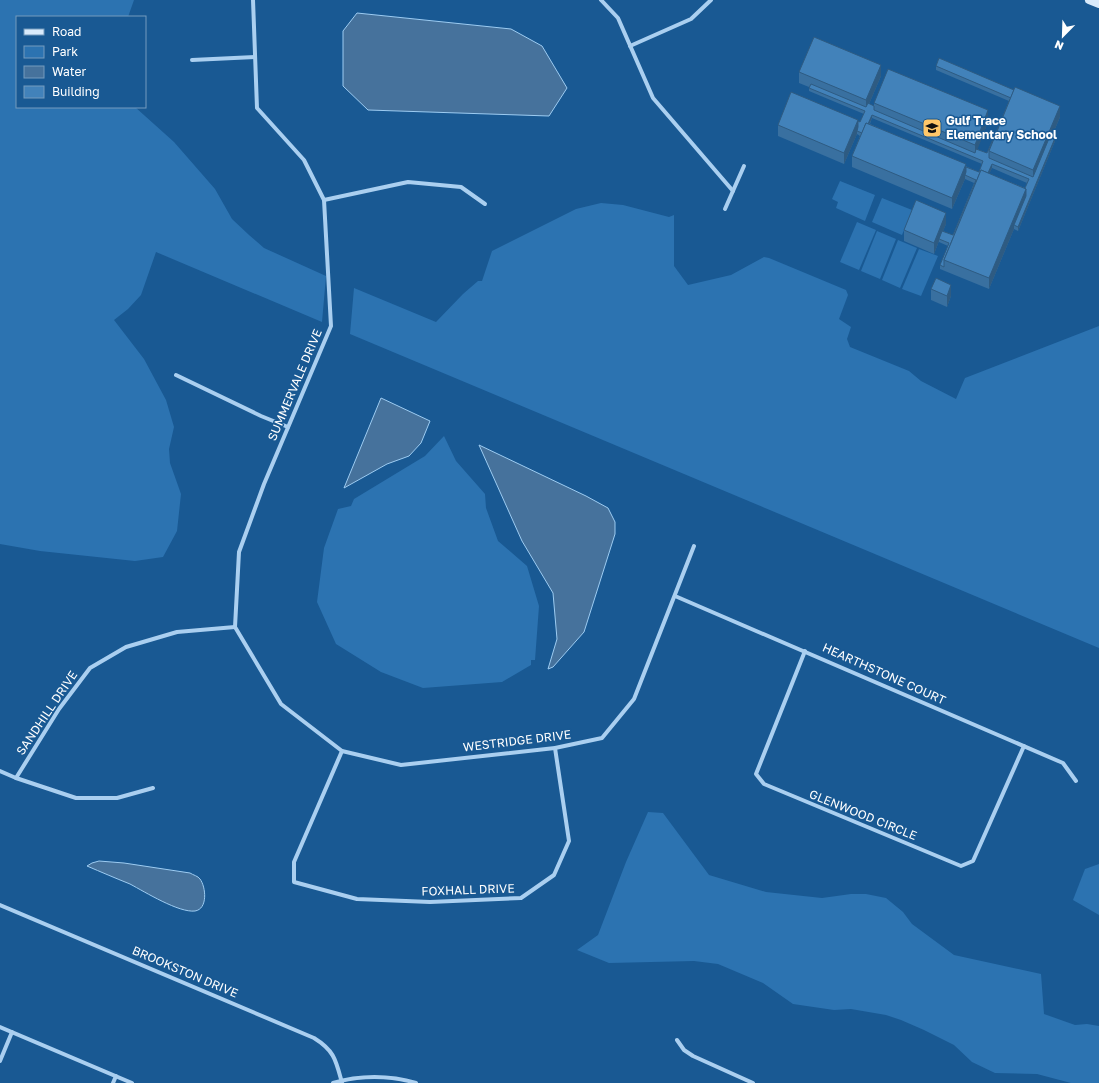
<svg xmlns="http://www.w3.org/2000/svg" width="1099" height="1083" viewBox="0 0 1099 1083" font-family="'Golos Text',sans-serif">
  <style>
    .green { fill: #2c73b1 }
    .water { fill: #46729c; stroke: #9dccf2 }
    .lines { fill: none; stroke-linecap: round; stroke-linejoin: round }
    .street { stroke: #aacff0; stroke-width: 4 }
    .secondary { stroke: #d8eafb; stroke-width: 8 }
    .wall { fill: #3970a0; fill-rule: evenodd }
    .shaded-wall { fill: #2e5b82 }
    .building { fill: #4282ba; stroke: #2e5b82 }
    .labels { text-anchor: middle; stroke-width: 3; stroke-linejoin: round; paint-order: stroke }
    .poi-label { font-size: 12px; font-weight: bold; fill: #fff; stroke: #195993; text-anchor: start }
    .street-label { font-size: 12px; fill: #fff; stroke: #195993 }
  </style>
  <rect width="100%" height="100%" fill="#195993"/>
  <!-- green -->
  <g class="green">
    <polygon points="0,0 134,0 128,17 17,17 17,107 135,107 174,142 215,189 232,219 249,235 264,248 326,276 322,322 156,252 141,295 128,309 114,320 144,359 166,400 174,427 169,449 170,463 181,494 177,531 163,557 135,561 40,551 0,544"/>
    <polygon points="840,181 875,195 865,221 836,208 838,202 832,199"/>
    <polygon points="882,198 912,210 902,235 872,222"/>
    <polygon points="601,203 623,205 669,217 674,215 674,266 688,285 731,275 764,257 769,258 846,290 848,295 839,319 851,327 847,339 850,347 909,371 921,381 956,399 965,378 1099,326 1099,648 350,334 354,288 436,322 463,294 478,281 482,281 492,251 576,209"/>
    <polygon points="857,222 876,230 859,270 840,262"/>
    <polygon points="877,231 896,239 880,279 861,271"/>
    <polygon points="898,240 917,248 900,288 882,280"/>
    <polygon points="919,249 938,256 921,296 902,289"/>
    <polygon points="444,436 456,461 485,494 486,508 498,541 527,566 539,606 535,660 531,660 531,665 502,682 423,688 381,672 336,644 317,602 324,548 338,509 351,506 354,499 425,456"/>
    <polygon points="648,812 663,813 709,875 766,892 822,898 851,894 866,894 886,898 903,912 912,924 954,955 1041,974 1044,1014 1075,1025 1087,1024 1099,1026 1099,1083 1071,1083 1037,1074 995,1073 972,1062 954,1045 924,1030 901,1020 886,1015 851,1009 834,1010 793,1004 763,983 718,964 694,961 609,963 577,950 598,935 626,862"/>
    <polygon points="1099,864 1099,915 1073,900 1085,869"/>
  </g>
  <!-- water -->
  <g class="water">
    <polygon points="357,13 511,29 542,46 567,88 549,116 368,110 343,86 343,31"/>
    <polygon points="381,398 430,421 421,443 409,456 387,464 344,488"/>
    <polygon points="479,445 586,496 608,508 615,522 615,534 584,632 553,667 548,669 557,639 553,593 522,541"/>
    <path d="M99,861l25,2 66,10c3,2 8,3 10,6 6,8 8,30 -5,32 -16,2 -50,-19 -65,-27 -15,-6 -29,-12 -43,-18l5,-3z"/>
  </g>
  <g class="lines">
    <!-- street -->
    <g class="street">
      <polyline points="253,0 257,108 304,160 324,200 331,326 264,484 239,552 235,627 281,704 342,751 401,765 555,748 602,738 634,699 694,546"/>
      <polyline points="601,0 618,18 653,98 733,191"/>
      <polyline points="630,46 691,19 711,0"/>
      <polyline points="192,60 255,57"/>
      <polyline points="324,200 408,182 461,187 485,204"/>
      <polyline points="725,209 744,166"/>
      <polyline points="176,375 261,416 288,427"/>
      <polyline points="675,596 1063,763 1076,781"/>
      <polyline points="805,651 756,774 764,784 961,866 973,861 1024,746"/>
      <polyline points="342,751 294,862 294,882 357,899 430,902 521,898 554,875 569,841 555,748"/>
      <polyline points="0,771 16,778 76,798 117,798 153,788"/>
      <polyline points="16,778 59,709 90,668 126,647 177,632 235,627"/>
      <path d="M0,905l314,133c21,13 22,23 28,45"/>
      <polyline points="0,1027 132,1083"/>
      <polyline points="677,1040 684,1050 693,1056 753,1083"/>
      <polyline points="0,1061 12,1032"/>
      <polyline points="113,1083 116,1076"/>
      <path d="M333,1083c26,-8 57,-8 83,0"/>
    </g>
    <!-- secondary -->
    <polyline class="secondary" points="1089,0 1099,4"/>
  </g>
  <!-- wall -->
  <g class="wall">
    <path d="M936,66l124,51 -8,19 3,5 -37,90 -4,-2 -25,60 -49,-20v-4l8,-19 -9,-4v-1l-5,13 -30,-13v-11l42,-6 -3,7 10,4 21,-52 -9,-4 -13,30 -100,-42v-11l8,-20 -3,-2 -13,30 -66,-28v-11l80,-4 2,1 4,-8 -55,-23v-4l-10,-4v-11l82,4 -12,28 5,2v-3l114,19 -11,27 10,4 22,-52 -73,-31zM872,118l110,46 -3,8 -109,-48zM992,168l35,15 -2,5 -36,-14z"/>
    <polygon points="931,289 951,296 947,307 931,300"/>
  </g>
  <!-- shaded-wall -->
  <g class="shaded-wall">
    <polygon points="881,65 881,76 866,111 866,100"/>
    <polygon points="1060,106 1060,117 1033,181 1033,170"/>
    <polygon points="988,110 988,122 975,156 975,145"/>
    <polygon points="872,115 872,118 867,129 867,126"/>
    <polygon points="858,120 858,131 857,131 857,134 844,164 844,153"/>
    <polygon points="1055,138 1055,141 1018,231 1018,227"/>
    <polygon points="966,164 966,176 965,175 965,179 952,209 952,198"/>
    <polygon points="992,164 992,168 987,179 987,175"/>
    <polygon points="1026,189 1026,200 1014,225 1014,229 989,289 989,278"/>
    <polygon points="946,213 946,224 940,239 939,239 939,241 934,254 934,243"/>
    <polygon points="951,285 951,296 947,307 947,296"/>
  </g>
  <!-- building -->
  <g class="building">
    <polygon points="814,37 881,65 866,100 799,72"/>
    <polygon points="939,58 1014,90 989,151 989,158 1033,177 1050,136 1055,138 1018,227 1014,225 1026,196 1026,189 1025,188 1029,179 992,164 988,173 981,170 944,260 944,267 940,265 949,243 939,239 942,231 953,235 976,180 965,175 966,172 966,167 979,172 983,161 872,115 868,124 866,123 862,133 857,131 858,127 858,121 860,122 865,111 809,88 811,84 866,107 868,103 874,106 874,110 975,153 976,149 987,153 1011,98 936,66"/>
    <polygon points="888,69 988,110 975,145 874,103"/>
    <polygon points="1015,87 1060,106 1033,170 989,151"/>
    <polygon points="791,92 858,120 844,153 778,125"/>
    <polygon points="866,123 966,164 952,198 852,156"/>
    <polygon points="981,170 1026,189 989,278 944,260"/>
    <polygon points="916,200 946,213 934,243 904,230"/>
    <polygon points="936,278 951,285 947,296 931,289"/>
  </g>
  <!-- icons -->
  <defs>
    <symbol id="school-square" viewBox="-11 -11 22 22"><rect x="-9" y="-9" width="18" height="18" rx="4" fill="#ffc769" stroke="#195993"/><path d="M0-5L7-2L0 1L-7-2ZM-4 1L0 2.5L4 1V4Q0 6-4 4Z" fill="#111"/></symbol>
  </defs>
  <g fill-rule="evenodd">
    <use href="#school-square" x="921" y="117" width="22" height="22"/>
  </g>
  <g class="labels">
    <!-- poi labels -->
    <g class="poi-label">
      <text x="946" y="125">Gulf Trace<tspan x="946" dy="14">Elementary School</tspan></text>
    </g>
    <!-- street labels -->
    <g class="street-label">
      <text transform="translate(295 385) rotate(-67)" y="4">SUMMERVALE DRIVE</text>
      <text transform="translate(884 674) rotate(24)" y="4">HEARTHSTONE COURT</text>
      <text transform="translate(47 713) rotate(-56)" y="4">SANDHILL DRIVE</text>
      <text transform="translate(517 741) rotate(-7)" y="4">WESTRIDGE DRIVE</text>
      <text transform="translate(863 815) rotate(22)" y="4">GLENWOOD CIRCLE</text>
      <text transform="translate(468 890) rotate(-2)" y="4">FOXHALL DRIVE</text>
      <text transform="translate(185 972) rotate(23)" y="4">BROOKSTON DRIVE</text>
    </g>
  </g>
  <!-- legend -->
  <rect x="16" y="16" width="130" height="92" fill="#195993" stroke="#759bbe"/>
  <rect x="24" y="29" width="20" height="6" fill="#d8eafb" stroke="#759bbe"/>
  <text x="52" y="36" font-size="12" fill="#ffffff">Road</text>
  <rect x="24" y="46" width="20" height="12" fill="#2c73b1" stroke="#759bbe"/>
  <text x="52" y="56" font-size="12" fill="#ffffff">Park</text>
  <rect x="24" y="66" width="20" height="12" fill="#46729c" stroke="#759bbe"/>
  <text x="52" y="76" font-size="12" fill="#ffffff">Water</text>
  <rect x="24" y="86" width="20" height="12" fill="#4282ba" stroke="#759bbe"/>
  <text x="52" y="96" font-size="12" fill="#ffffff">Building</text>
  <!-- north arrow -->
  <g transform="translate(1063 36) rotate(203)" stroke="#195993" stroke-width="3" paint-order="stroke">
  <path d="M0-3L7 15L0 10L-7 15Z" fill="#ffffff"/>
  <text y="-6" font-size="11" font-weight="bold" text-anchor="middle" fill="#ffffff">N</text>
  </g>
</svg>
